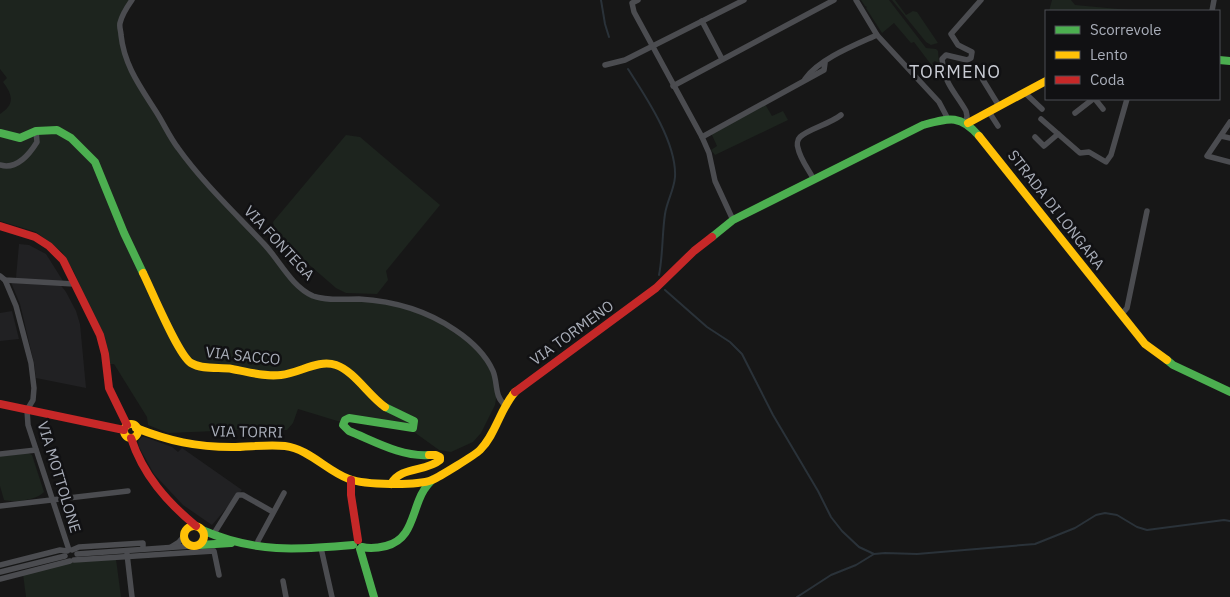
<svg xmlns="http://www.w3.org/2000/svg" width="1230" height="597" viewBox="0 0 1230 597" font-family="'IBM Plex Sans',sans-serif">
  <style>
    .built { fill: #212123 }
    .green { fill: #1d241e }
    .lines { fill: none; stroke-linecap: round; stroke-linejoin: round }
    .stream { stroke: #2a3239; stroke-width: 2 }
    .street { stroke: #4b4c50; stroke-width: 5.5 }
    .fast { stroke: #4caf50; stroke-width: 8 }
    .slow { stroke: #ffc107; stroke-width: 8 }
    .jam { stroke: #c62828; stroke-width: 8 }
    .labels { text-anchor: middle; stroke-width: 5; stroke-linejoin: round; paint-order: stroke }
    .street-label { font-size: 15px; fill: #a8adb8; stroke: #111113 }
    .quarter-label { font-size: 18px; letter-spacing: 1px; fill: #c9ccd4; stroke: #111113 }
  </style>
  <rect width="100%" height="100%" fill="#171717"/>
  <!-- built -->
  <g class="built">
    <polygon points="19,244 29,245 46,254 63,281 59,283 66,292 76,311 80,324 86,388 36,378 34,363 20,304 10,280 16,278"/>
    <polygon points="12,311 19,339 0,341 0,313"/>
    <polygon points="142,437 145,437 172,447 178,452 182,448 242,490 212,525 183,505 154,474 139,447 138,441"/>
  </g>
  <!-- green -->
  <g class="green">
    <path d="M0,0h132l-12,24 8,41 49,82 111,127 25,22 69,5 44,13 51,34 15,22 5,23 -2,12 -14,28 -8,9 -22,10 -12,-2 -25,-18 -1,-4 -64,-10 -5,5 -46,-14 -5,14 -6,7h-47l-72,3 -20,-8 -1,-8 -33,-53h-5l-5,-23 -30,-69 -12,-20 -26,-20 -36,-11v-107c16,-10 12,-20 3,-32l4,-4 -7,-9z"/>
    <polygon points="861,0 889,0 926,48 936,49 938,51 939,63 935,61 932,63 934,66 936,65 940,73 942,72 944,78 942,79 914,42 911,43 894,23 882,33 866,8 867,7 865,6"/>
    <polygon points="892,0 895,0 906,15 913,11 917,12 938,43 931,45 926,42"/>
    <polygon points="1052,0 1071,0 1075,5 1140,11 1049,11"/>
    <polygon points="765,104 772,116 783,111 788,120 715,155 711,150 717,146 711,133"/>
    <polygon points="346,135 360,137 440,205 386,271 388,280 377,294 346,293 336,288 276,236 273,222"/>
    <path d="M28,453l4,2 12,37c-7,8 -30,11 -40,8l-4,-14v-30z"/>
    <polygon points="116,559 121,597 26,597 23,574 71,562"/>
  </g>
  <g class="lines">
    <!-- stream -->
    <g class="stream">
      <polyline points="601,0 605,24 609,37"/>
      <path d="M628,69c18,28 49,74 47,108 -1,13 -8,24 -10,37 -3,20 -2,41 -6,61"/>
      <polyline points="665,290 707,327 730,342 742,354 773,415 818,491 831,517 842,531 859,547 874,554"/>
      <polyline points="797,597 831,575 856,565 874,554 885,553 917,554 1035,544 1075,528 1096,515 1105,513 1117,515 1137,527 1147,530 1224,520 1230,521"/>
    </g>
    <!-- street -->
    <g class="street">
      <path d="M132,0c-5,7 -10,15 -12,23 -1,4 1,8 1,12 3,29 18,50 34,75 8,12 14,26 23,38 25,35 57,65 86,96 16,17 27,42 49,52 14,5 31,3 46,3 34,2 67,11 96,31 15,10 30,23 38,41 5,12 1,25 12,34"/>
      <polyline points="638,0 632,3 634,12 702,137 709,153 715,181 733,220"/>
      <polyline points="856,0 877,35 939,102 948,119"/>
      <polyline points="1212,11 1214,0"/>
      <polyline points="702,21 722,59"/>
      <polyline points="605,65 625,60 744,0"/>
      <path d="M805,79c14,-20 50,-34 72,-44"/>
      <polyline points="983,80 999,106"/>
      <polyline points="673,86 834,0"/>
      <polyline points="1024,92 1042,109"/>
      <polyline points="1095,99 1103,109"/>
      <polyline points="989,112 998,126"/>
      <polyline points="1075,113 1093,99"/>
      <polyline points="1041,119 1080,153 1089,152 1106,162 1111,155 1127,99"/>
      <path d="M966,121l1,-5 -1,-5c-12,-21 -21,-25 -24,-52l4,-4 21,5 4,-2 1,-6 -14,-7 -7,-11 30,-34"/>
      <polyline points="1230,122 1207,156 1230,162"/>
      <polyline points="1221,136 1230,138"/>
      <polyline points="702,137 824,70 825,63"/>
      <polyline points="1035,137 1044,146 1058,134"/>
      <path d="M0,165c17,5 29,-10 37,-23l-1,-11"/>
      <path d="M814,180c-5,-10 -14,-21 -16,-32 -1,-3 -1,-8 2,-11 8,-8 30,-13 41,-22"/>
      <polyline points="0,276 5,280 74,284"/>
      <polyline points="5,280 16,306 31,363 34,388 33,400 27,410 28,425 69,550"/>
      <polyline points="1121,315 1127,308 1147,211"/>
      <polyline points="0,454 36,450"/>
      <polyline points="0,506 128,491"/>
      <polyline points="213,535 238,495 243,495 273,512"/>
      <polyline points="171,547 179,542 184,536"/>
      <polyline points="257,547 258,541 284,493"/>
      <polyline points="321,548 332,597"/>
      <polyline points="72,550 79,547 143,543 143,549"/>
      <polyline points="77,554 191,546"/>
      <polyline points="127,554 132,597"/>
      <polyline points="74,560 214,551 219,575"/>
      <polyline points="0,565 60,550 67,551"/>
      <polyline points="0,572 65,556"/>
      <polyline points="0,579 70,561"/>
      <polyline points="283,581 286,597"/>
    </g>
    <!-- fast -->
    <g class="fast">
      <polyline points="1219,60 1230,61"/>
      <polyline points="0,133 20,138 36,131 57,130 71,138 95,162 124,233 143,273"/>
      <path d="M712,237l21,-17 190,-95c26,-7 37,-11 56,11"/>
      <polyline points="1167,360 1173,365 1230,392"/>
      <path d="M385,407l29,14 -1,7 -64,-10 -4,2 -2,5 6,6c25,10 52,26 80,24"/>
      <path d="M202,530c53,23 95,20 151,15"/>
      <polyline points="200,545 231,543"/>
      <path d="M362,547c8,2 16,1 24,-1 23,-6 25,-26 33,-46 3,-8 7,-14 13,-20"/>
      <polyline points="360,549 374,597"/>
    </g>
    <!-- slow -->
    <g class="slow">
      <polyline points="968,123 1046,81"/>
      <polyline points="979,136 1145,344 1167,360"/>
      <path d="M143,273c9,18 35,82 48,90 11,7 29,4 41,6 17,3 33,8 49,6 19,-2 37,-16 55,-10 18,6 33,31 49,42"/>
      <circle cx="131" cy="431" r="7"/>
      <path d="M136,428c33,13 60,19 96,19 17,0 36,-3 53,-1 24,3 42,25 64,33 16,6 67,7 83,1 7,-3 43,-25 48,-30 16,-16 20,-41 35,-58"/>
      <path d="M391,484c10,-18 35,-12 49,-24v-3l-4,-2h-7"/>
      <circle cx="194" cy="536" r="10"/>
    </g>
    <!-- jam -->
    <g class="jam">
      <polyline points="0,226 35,237 49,246 63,260 100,335 105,354 109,388 127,425"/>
      <polyline points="515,392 656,288 694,251 712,237"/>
      <polyline points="0,404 124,430"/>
      <path d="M131,438c12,37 36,64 65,88"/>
      <polyline points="351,480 351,495 358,540"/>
    </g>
  </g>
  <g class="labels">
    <!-- street labels -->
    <g class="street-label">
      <text transform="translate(1056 210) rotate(52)" y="5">STRADA DI LONGARA</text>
      <text transform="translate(279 243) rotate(47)" y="5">VIA FONTEGA</text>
      <text transform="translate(572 333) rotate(-36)" y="5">VIA TORMENO</text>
      <text transform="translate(243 356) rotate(6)" y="5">VIA SACCO</text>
      <text transform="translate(247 432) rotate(1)" y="5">VIA TORRI</text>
      <text transform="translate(59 477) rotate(73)" y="5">VIA MOTTOLONE</text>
    </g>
    <!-- quarter labels -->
    <g class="quarter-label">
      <text x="955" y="78">TORMENO</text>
    </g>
  </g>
  <!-- legend -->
  <rect x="1045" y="10" width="175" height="90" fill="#111113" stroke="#4d4f55"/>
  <rect x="1055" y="26" width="25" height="8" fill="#4caf50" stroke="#4d4f55"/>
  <text x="1090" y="35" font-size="15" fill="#a8adb8">Scorrevole</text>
  <rect x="1055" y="51" width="25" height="8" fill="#ffc107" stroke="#4d4f55"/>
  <text x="1090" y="60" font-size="15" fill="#a8adb8">Lento</text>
  <rect x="1055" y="76" width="25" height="8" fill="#c62828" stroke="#4d4f55"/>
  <text x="1090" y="85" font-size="15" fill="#a8adb8">Coda</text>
</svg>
